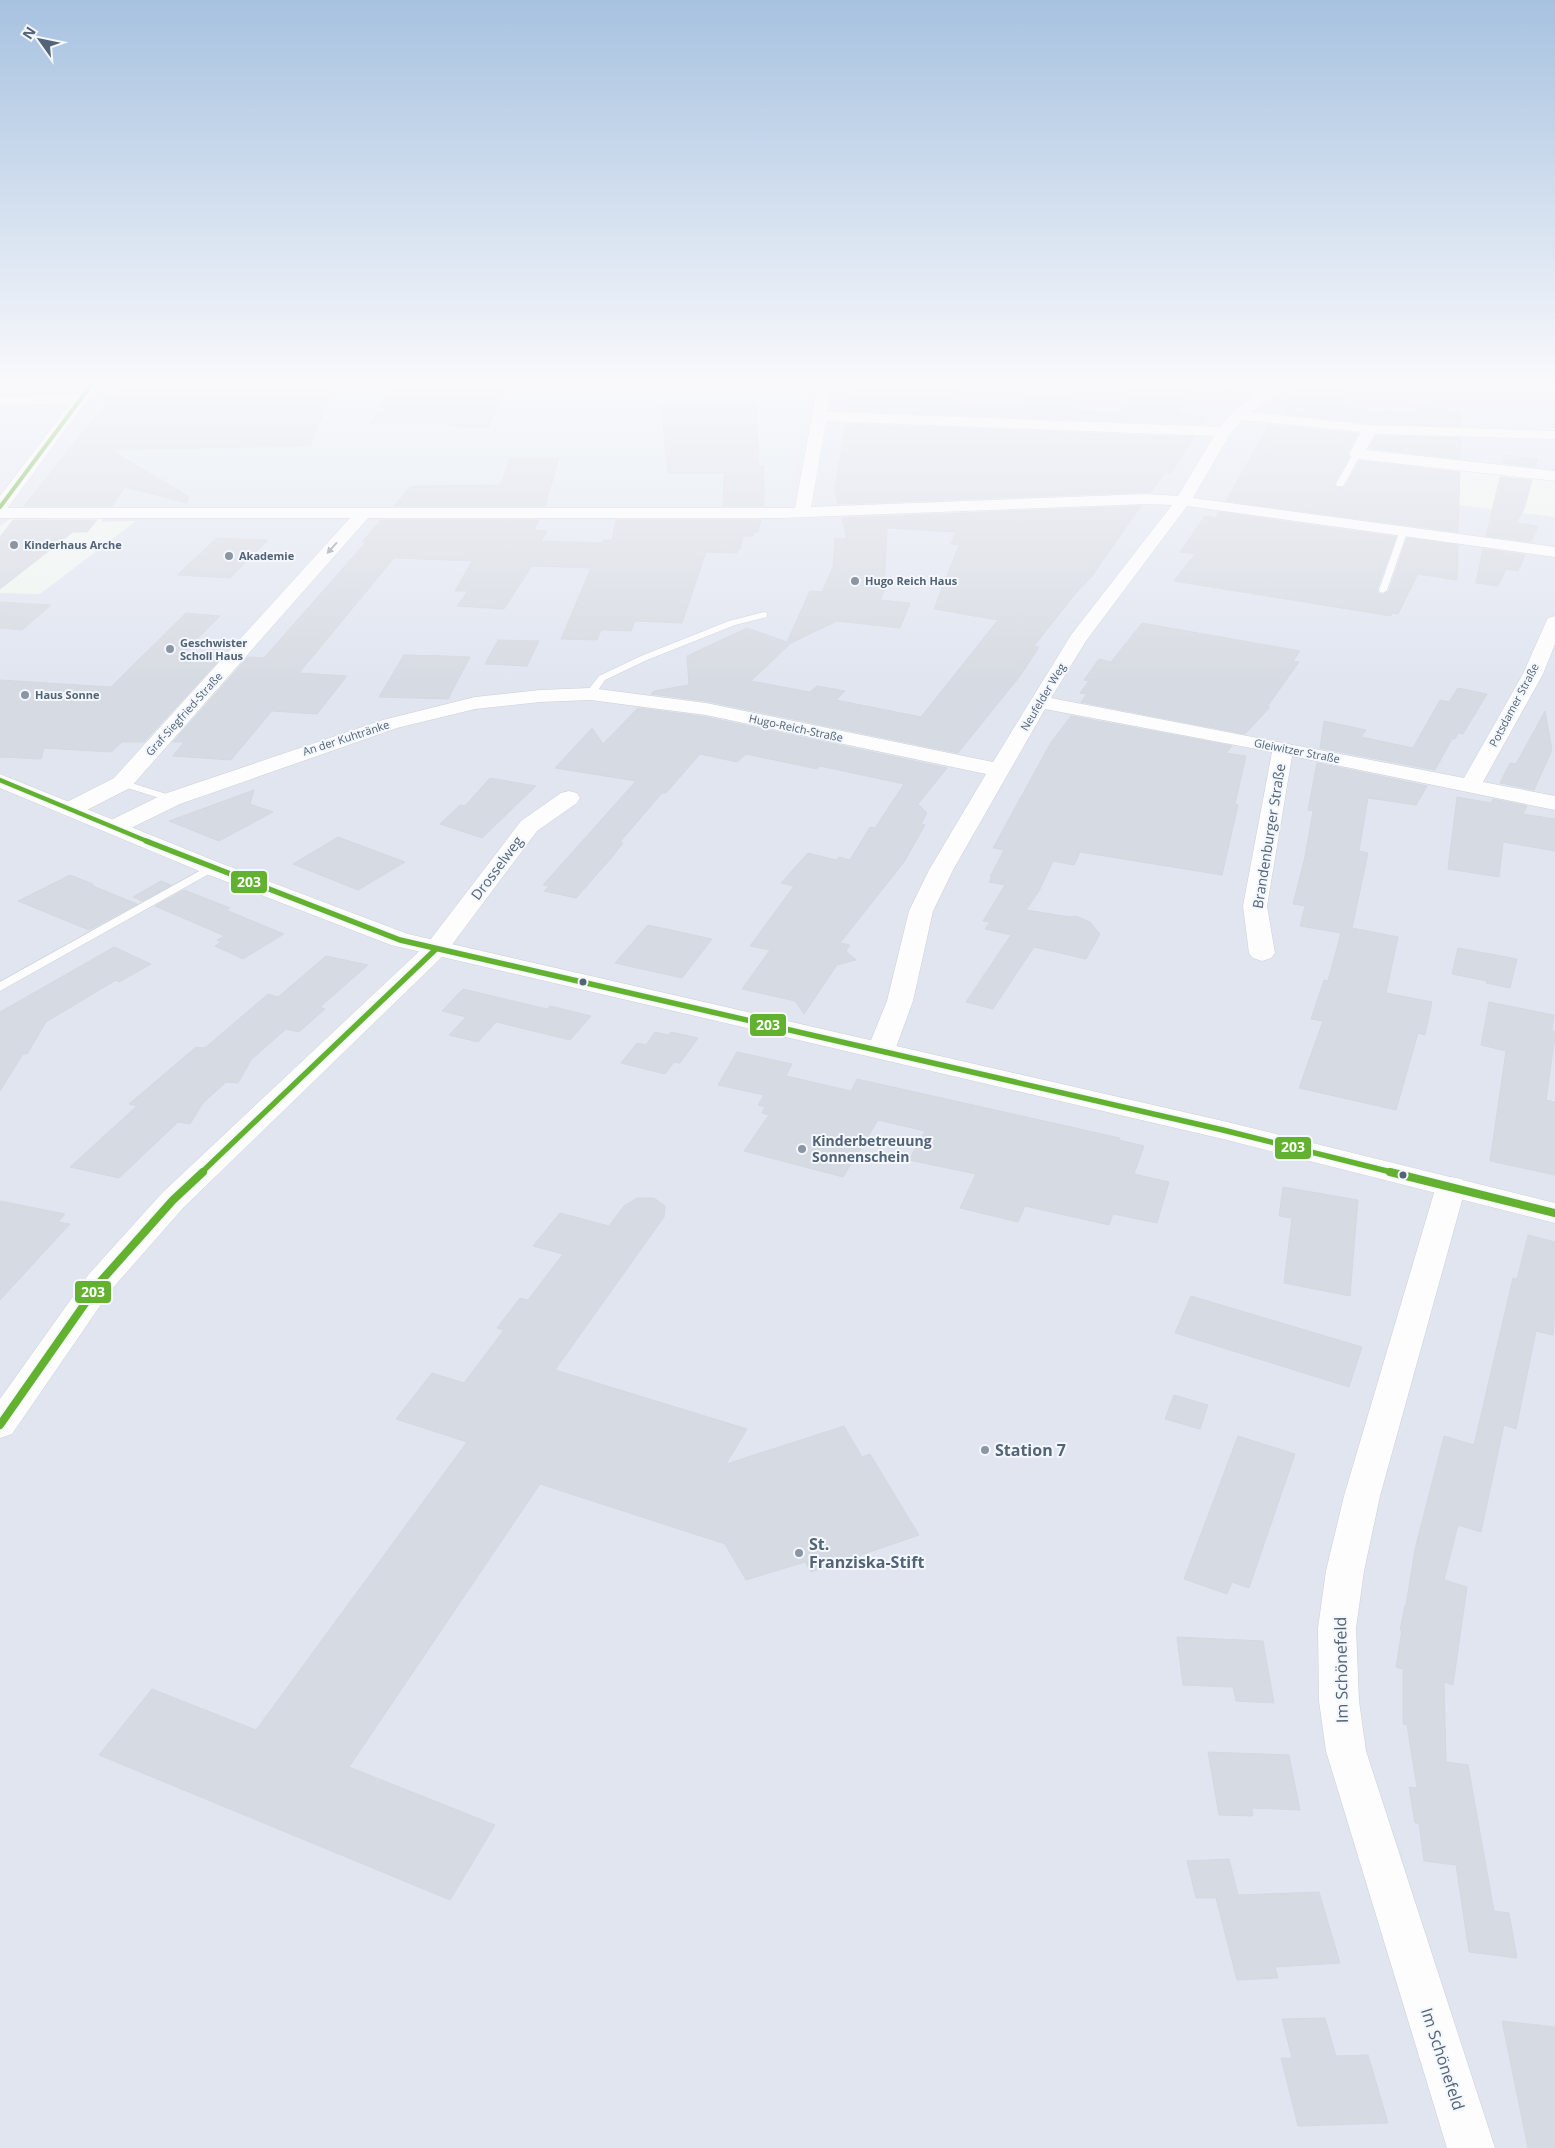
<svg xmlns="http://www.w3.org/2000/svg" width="1555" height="2148" viewBox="0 0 1555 2148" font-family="'Open Sans',sans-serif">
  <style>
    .residential { fill: #e0e5f0 }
    .education { fill: #eff5f0 }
    .medical { fill: #dde9ee }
    .building { fill: #d6dae2; stroke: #d4d9e0; fill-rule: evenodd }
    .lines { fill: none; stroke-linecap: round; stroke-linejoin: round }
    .service-casing { stroke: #cdd0d7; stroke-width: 1 }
    .minor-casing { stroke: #cdd0d7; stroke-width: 1 }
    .tertiary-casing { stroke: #cdd0d7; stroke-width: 1 }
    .service { fill: #fdfdfe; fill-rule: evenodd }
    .minor { fill: #fdfdfe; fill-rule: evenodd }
    .tertiary { fill: #fdfdfe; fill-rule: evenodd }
    .bus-1-far3-casing { stroke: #f4f7fe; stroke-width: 5.5 }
    .bus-1-far2-casing { stroke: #f4f7fe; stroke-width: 7 }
    .bus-1-far1-casing { stroke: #f4f7fe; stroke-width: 9 }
    .bus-1-casing { stroke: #f4f7fe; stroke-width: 11 }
    .bus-1-far3 { stroke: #62b22f; stroke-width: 4 }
    .bus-1-far2 { stroke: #62b22f; stroke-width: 4.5 }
    .bus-1-far1 { stroke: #62b22f; stroke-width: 5.5 }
    .bus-1 { stroke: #62b22f; stroke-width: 8 }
    .oneway { fill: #8e9aa5 }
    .poi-dot { fill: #8a96a3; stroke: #f4f7fe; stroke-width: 2 }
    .bus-dot { fill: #526475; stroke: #f4f7fe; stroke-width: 2 }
    .labels { text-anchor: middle; stroke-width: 4; stroke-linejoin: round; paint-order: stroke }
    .far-poi-label { font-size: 11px; font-weight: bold; fill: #526475; stroke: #f4f7fe; text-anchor: start }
    .far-street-label { font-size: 11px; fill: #526475; stroke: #f4f7fe }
    .street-label { font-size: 14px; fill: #526475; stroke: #f4f7fe }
    .poi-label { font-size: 14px; font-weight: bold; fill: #526475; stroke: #f4f7fe; text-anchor: start }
    .near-poi-label { font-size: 16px; font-weight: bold; fill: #526475; stroke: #f4f7fe; text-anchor: start }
    .near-street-label { font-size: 16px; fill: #526475; stroke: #f4f7fe }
    .line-badge { stroke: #f4f7fe; stroke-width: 2 }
    .badge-label { font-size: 14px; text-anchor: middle; font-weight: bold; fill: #fff }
  </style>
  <rect width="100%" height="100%" fill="#f1f2f8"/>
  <!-- residential -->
  <rect class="residential" x="0" y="384" width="1555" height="1764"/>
  <!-- education -->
  <g class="education">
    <polygon points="1423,465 1555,480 1555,517 1411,499"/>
    <polygon points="103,518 101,522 136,521 40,594 0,593 0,526 10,519"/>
  </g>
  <!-- medical -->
  <polygon class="medical" points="109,384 811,384 787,506 468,503 23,508 77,440 100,397"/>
  <!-- building -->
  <g class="building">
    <polygon points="121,384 335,384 310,446 112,450 189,497 187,503 125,487 112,506 24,506"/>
    <polygon points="395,384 507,384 488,428 459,427 450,424 370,424"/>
    <polygon points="852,384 910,384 910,388 960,391 957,403 1026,406 1026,398 1079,400 1079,410 1117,412 1137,384 1167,384 1191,387 1190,390 1194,391 1179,414 1209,418 1204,424 848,411"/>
    <polygon points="1302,386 1350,393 1344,407 1410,412 1410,406 1461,410 1461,426 1370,423 1285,414 1295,393 1298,393"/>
    <polygon points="756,404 759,466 764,466 764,506 723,506 724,473 668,473 661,406"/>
    <polygon points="846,424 1194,437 1171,473 1165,472 1151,492 838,504 835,489"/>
    <polygon points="1269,425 1358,434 1347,453 1349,457 1334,483 1337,488 1345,487 1359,461 1460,472 1458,532 1226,501"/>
    <polygon points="1376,436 1460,438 1460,459 1369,448"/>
    <polygon points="1505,455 1538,459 1535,467 1503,463"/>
    <polygon points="510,458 559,458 545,506 394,506 410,487 418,486 500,485"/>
    <polygon points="1500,477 1532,480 1524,509 1516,523 1538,526 1531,542 1486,536"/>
    <path d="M1141,506l-47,67h1l-20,21 -41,52 5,1 -19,29 -62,77 -252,-52 -55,-7 3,-3 35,-6 -2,-29 60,-28 40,14 23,-51 12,1 11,-25 2,-29 12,1 -5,-21zM887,528l69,4 -5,12 8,1 -25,64 64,11 -77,97 -85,-17 9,-9 -28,-5 -7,6 -59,-11 40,-38 46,-22 63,7 10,-25 -30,-3 4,-8z"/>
    <polygon points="1219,512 1396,537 1377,589 1378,593 1382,595 1389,591 1407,538 1458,545 1457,580 1418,574 1398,614 1392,613 1391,616 1174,581 1195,554 1180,552 1205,516 1216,518"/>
    <polygon points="13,520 97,520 87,532 73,532 0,589 0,537"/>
    <polygon points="381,520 539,520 534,530 547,531 541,541 602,543 603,540 612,540 616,520 761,520 758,532 754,532 753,536 743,536 740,549 738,549 737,553 706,552 682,623 635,621 631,631 601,630 597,640 561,639 591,568 532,566 504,609 457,606 468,591 455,591 472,561 394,558 299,673 347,676 317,714 272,711 231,760 173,756 184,742 173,742 248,657 264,658 366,542 362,542"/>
    <polygon points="217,538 268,540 230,578 177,575"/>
    <polygon points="1483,549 1525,555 1518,571 1506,569 1498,586 1476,583"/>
    <polygon points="0,602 51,605 22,630 0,628"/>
    <polygon points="186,613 220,616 189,647 192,647 185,653 223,656 144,742 122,742 111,752 44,748 41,759 0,757 0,680 111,687"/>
    <polygon points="1142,623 1300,651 1293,661 1299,662 1267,707 1270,707 1245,734 1081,702 1087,694 1080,693 1089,681 1084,680 1099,659 1111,662"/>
    <polygon points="498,640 539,641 527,666 485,664"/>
    <polygon points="404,655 444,656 470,657 448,699 379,697"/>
    <polygon points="1458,688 1487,694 1463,734 1458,733 1455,739 1452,739 1435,770 1320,748 1324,721 1366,730 1361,737 1413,748 1440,700 1449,702"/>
    <polygon points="638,708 706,717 947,768 918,804 927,813 921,824 925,825 904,862 840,943 850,945 846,951 856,960 837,965 804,1014 795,1001 742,989 770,950 750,946 794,886 781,883 808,853 836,860 839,857 850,860 870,827 875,828 904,784 820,766 817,769 746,754 737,762 700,754 666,793 662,793 620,842 623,843 613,856 576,898 544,891 549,886 543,885 636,781 555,768 592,728 603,744"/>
    <polygon points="1545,711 1552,750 1534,790 1500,783 1510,763 1516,764"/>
    <polygon points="1071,716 1232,746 1226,753 1246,756 1235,804 1238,805 1222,875 1080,852 1074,865 1053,861 1039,891 1026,910 1070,917 1076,916 1090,922 1100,934 1086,959 1034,947 993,1009 966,1002 1011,935 985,929 990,922 983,921 1005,885 989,882 992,877 990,877 1004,850 993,848 1050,744"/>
    <polygon points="1317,763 1427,786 1416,805 1368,798 1359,851 1368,853 1352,928 1398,937 1386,993 1432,1002 1425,1035 1418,1033 1396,1110 1299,1088 1323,1021 1311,1019 1324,980 1328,981 1341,933 1300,926 1305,906 1293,904 1305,857 1313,811 1308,810"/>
    <polygon points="490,778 536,786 482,838 440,824 460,805 465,806"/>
    <polygon points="254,790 250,804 273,812 219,841 169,821"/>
    <polygon points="1457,797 1491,803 1493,799 1527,806 1523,814 1555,819 1555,851 1503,842 1499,877 1448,869"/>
    <polygon points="338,837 405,862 358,890 293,864"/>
    <polygon points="70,875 93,884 93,886 137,904 89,930 18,901"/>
    <polygon points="161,881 171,885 142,901 133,897"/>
    <polygon points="184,890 230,908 226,910 284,934 243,959 215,946 221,942 217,940 225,936 155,906"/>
    <polygon points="648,925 712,939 682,978 615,963"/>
    <polygon points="114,947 151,964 119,982 116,980 46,1022 27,1054 23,1054 0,1091 0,1012"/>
    <polygon points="1458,948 1517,959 1510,988 1486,983 1487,981 1452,974"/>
    <polygon points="326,956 368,965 320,1007 325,1009 299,1032 286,1029 251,1060 238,1083 226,1082 203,1103 190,1124 178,1122 119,1178 70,1167 137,1106 129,1104 196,1047 203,1048 206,1047 268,994 278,997"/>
    <polygon points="463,989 547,1009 550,1006 591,1016 570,1040 496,1022 478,1042 449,1035 466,1017 442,1011"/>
    <polygon points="1489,1002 1554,1015 1552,1031 1555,1031 1555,1036 1546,1100 1555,1102 1555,1175 1490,1161 1506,1051 1481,1045"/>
    <polygon points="655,1032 668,1035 671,1032 698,1038 680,1063 674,1062 665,1074 621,1063 637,1043 646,1045"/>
    <polygon points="737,1052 792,1064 786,1076 851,1091 857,1079 1120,1138 1119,1140 1144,1146 1134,1174 1169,1182 1157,1223 1113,1214 1109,1225 1025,1206 1018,1222 960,1208 976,1174 909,1160 925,1131 878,1120 843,1177 744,1151 769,1115 762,1113 765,1107 758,1105 764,1095 718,1085"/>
    <polygon points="1283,1187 1358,1200 1350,1296 1284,1283 1292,1218 1279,1216"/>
    <polygon points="637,1198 654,1198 665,1206 664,1217 555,1370 747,1429 726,1464 844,1426 862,1457 870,1454 919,1535 811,1572 805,1562 746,1580 725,1544 540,1484 349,1767 495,1825 450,1900 99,1755 152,1689 256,1730 467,1442 396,1419 432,1373 464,1383 504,1330 497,1328 520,1298 528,1300 563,1254 533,1246 560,1213 609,1226 624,1206"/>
    <polygon points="0,1201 65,1214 58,1222 70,1224 0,1300"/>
    <polygon points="1528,1235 1555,1242 1555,1309 1553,1335 1536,1331 1516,1429 1504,1425 1481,1532 1458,1525 1444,1580 1467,1587 1453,1685 1444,1682 1446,1762 1468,1765 1494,1911 1509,1913 1517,1958 1469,1952 1456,1865 1424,1861 1419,1823 1415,1823 1409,1787 1417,1788 1407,1725 1403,1724 1403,1669 1396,1667 1402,1630 1400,1630 1405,1605 1406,1606 1415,1549 1444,1436 1474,1445 1513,1278 1517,1279"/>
    <polygon points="1191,1296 1362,1347 1349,1387 1175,1333"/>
    <polygon points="1174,1395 1208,1405 1200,1429 1165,1419"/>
    <polygon points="1238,1436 1295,1454 1249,1588 1232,1582 1227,1594 1184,1579"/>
    <polygon points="1177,1637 1263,1641 1274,1703 1236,1701 1233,1687 1183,1685"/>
    <polygon points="1208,1752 1289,1755 1300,1810 1252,1808 1253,1816 1219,1815"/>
    <polygon points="1229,1859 1238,1895 1319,1892 1340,1963 1275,1967 1278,1978 1237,1980 1216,1898 1196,1898 1187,1861"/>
    <polygon points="1325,2018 1336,2056 1368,2055 1388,2123 1298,2126 1281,2058 1292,2058 1282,2019"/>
    <polygon points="1502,2021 1555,2027 1555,2148 1528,2148"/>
  </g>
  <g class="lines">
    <defs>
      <g id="service">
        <polygon points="1354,452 1361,454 1343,486 1337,486 1336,484"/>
        <polygon points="1404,527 1408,530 1387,590 1383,593 1380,592 1379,590 1400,530"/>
        <polygon points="764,612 767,613 767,617 735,625 647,660 605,680 594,696 590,697 585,694 599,676 641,656 729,621"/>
        <polygon points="122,780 176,797 178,799 172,802 118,785 117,783 118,781"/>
        <polygon points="212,864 216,866 218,868 216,870 0,991 0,982"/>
      </g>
      <g id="minor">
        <path d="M818,384h14l-5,28 393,15 13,-15 26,-19 -38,-5 -7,-4h69l-6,9 -26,19 119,13 185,6v8l-180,-5 -9,16 189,21v10l-198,-22 -5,-2 -3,-3 12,-22 -119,-12 -12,14 -37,64 362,49v10l-368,-51 -101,135 -35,57 413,80 59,-104 23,-52 2,-4 7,-2v28l-12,30 -60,108 72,14v14l-263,-54 -25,150 8,47 -4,5 -9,3 -9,-3 -4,-5 -6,-47 29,-154 -227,-43 -92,161 -20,41 -20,90 -18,49 -4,6 -10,2 -10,-2 -4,-6 20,-49 22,-90 20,-41 57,-96 -280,-59 -116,-15 -50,2 -65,7 -78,19 -217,76 -57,28 -8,2 -8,-2 -3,-5 3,-5 57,-28 219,-74 92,-23 65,-7 50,-2 116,15 287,59 78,-127 101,-130 -26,-1 -364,14h-414l-238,270 -51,26 -8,2 -8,-2 -3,-5 3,-5 51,-26 236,-260h-350v-10h795zM826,421l388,15 -36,60 -32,-2 -335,13z"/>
        <polygon points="81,396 88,400 86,403 0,405 0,397"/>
        <polygon points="569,791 577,793 580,798 577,803 537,831 445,954 184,1207 111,1290 12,1434 0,1438 0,1399 89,1274 162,1193 427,944 521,821 561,793"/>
        <polygon points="1451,1177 1462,1179 1466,1186 1380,1496 1364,1571 1356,1628 1359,1701 1366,1751 1495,2148 1447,2148 1326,1751 1319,1701 1318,1628 1326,1571 1344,1496 1436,1186 1440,1179"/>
      </g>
      <g id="tertiary">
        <polygon points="85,384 99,384 6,510 0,512 0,496"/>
        <polygon points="0,774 220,863 408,934 1223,1121 1555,1203 1555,1223 1223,1139 391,945 204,873 0,788"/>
      </g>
    </defs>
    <!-- service casing -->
    <use href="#service" class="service-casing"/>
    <!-- minor casing -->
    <use href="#minor" class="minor-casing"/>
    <!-- tertiary casing -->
    <use href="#tertiary" class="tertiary-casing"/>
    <!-- service -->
    <use href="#service" class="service"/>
    <!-- minor -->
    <use href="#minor" class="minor"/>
    <!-- tertiary -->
    <use href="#tertiary" class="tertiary"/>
    <defs>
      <polyline id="bus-1-far3" points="0,507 92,384"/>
      <polyline id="bus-1-far2" points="0,780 149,842"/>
      <g id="bus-1-far1">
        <polyline points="146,841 400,940 1223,1130 1395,1173"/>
        <polyline points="201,1173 436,949"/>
      </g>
      <g id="bus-1">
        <polyline points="1390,1172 1555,1213"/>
        <polyline points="0,1425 100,1282 173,1200 203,1172"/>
      </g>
    </defs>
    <!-- bus-1-far3 casing -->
    <use href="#bus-1-far3" class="bus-1-far3-casing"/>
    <!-- bus-1-far2 casing -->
    <use href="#bus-1-far2" class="bus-1-far2-casing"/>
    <!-- bus-1-far1 casing -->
    <use href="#bus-1-far1" class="bus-1-far1-casing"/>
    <!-- bus-1 casing -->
    <use href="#bus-1" class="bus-1-casing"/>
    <!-- bus-1-far3 -->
    <use href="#bus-1-far3" class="bus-1-far3"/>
    <!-- bus-1-far2 -->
    <use href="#bus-1-far2" class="bus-1-far2"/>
    <!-- bus-1-far1 -->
    <use href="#bus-1-far1" class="bus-1-far1"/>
    <!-- bus-1 -->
    <use href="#bus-1" class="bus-1"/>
  </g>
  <!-- one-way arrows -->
  <defs><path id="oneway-solid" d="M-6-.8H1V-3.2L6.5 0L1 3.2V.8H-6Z" transform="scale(1.25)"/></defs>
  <use class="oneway" href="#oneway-solid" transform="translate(332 548) rotate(132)"/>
  <!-- sky -->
  <linearGradient id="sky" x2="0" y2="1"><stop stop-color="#a7c2e0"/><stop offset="0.56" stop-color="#f9f9fc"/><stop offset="1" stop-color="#f9f9fc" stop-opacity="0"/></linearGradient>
  <rect width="1555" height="685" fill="url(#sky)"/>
  <!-- markers -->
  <g class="poi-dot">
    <circle cx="14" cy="545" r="5"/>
    <circle cx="229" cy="556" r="5"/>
    <circle cx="855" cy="581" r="5"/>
    <circle cx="170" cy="649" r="5"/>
    <circle cx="25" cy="695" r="5"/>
    <circle cx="802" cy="1149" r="5"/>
    <circle cx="985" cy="1450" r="5"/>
    <circle cx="799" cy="1553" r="5"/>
  </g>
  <g class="bus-dot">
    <circle cx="583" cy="982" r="4.5"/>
    <circle cx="1403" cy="1175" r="4.5"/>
  </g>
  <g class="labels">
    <!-- far-poi labels -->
    <g class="far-poi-label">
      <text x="24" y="549">Kinderhaus Arche</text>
      <text x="239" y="560">Akademie</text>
      <text x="865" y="585">Hugo Reich Haus</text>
      <text x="180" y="647">Geschwister<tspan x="180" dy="13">Scholl Haus</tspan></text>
      <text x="35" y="699">Haus Sonne</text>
    </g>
    <!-- far-street labels -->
    <g class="far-street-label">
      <text transform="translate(1043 697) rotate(-59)" y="4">Neufelder Weg</text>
      <text transform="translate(1514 705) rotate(-62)" y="4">Potsdamer Straße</text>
      <text transform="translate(184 714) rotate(-48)" y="4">Graf-Siegfried-Straße</text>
      <text transform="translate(796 728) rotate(12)" y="4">Hugo-Reich-Straße</text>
      <text transform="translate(346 738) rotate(-18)" y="4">An der Kuhtränke</text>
      <text transform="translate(1297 751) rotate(11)" y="4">Gleiwitzer Straße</text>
    </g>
    <!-- street labels -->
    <g class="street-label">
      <text transform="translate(1269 836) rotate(-81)" y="5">Brandenburger Straße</text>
      <text transform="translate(497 868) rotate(-53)" y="5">Drosselweg</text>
    </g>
    <!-- poi labels -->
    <g class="poi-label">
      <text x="812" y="1146">Kinderbetreuung<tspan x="812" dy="16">Sonnenschein</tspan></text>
    </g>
    <!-- near-poi labels -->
    <g class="near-poi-label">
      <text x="995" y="1456">Station 7</text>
      <text x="809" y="1550">St.<tspan x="809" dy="18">Franziska-Stift</tspan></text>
    </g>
    <!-- near-street labels -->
    <g class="near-street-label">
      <text transform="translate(1341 1670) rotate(-91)" y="6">Im Schönefeld</text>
      <text transform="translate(1443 2059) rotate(72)" y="6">Im Schönefeld</text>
    </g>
  </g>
  <g class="line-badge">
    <rect x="230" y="870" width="38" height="24" rx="5" fill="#62b22f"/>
    <rect x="749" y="1013" width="38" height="24" rx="5" fill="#62b22f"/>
    <rect x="1274" y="1136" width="38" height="24" rx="5" fill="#62b22f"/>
    <rect x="74" y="1280" width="38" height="24" rx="5" fill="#62b22f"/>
  </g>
  <g class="badge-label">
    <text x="249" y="887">203</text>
    <text x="768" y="1030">203</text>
    <text x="1293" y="1152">203</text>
    <text x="93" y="1297">203</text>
  </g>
  <!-- north arrow -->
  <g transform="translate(40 40) rotate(303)" stroke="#f4f7fe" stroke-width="4" paint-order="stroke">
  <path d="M0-4L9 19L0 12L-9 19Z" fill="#526475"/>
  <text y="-8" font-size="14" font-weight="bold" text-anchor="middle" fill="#526475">N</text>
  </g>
</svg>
